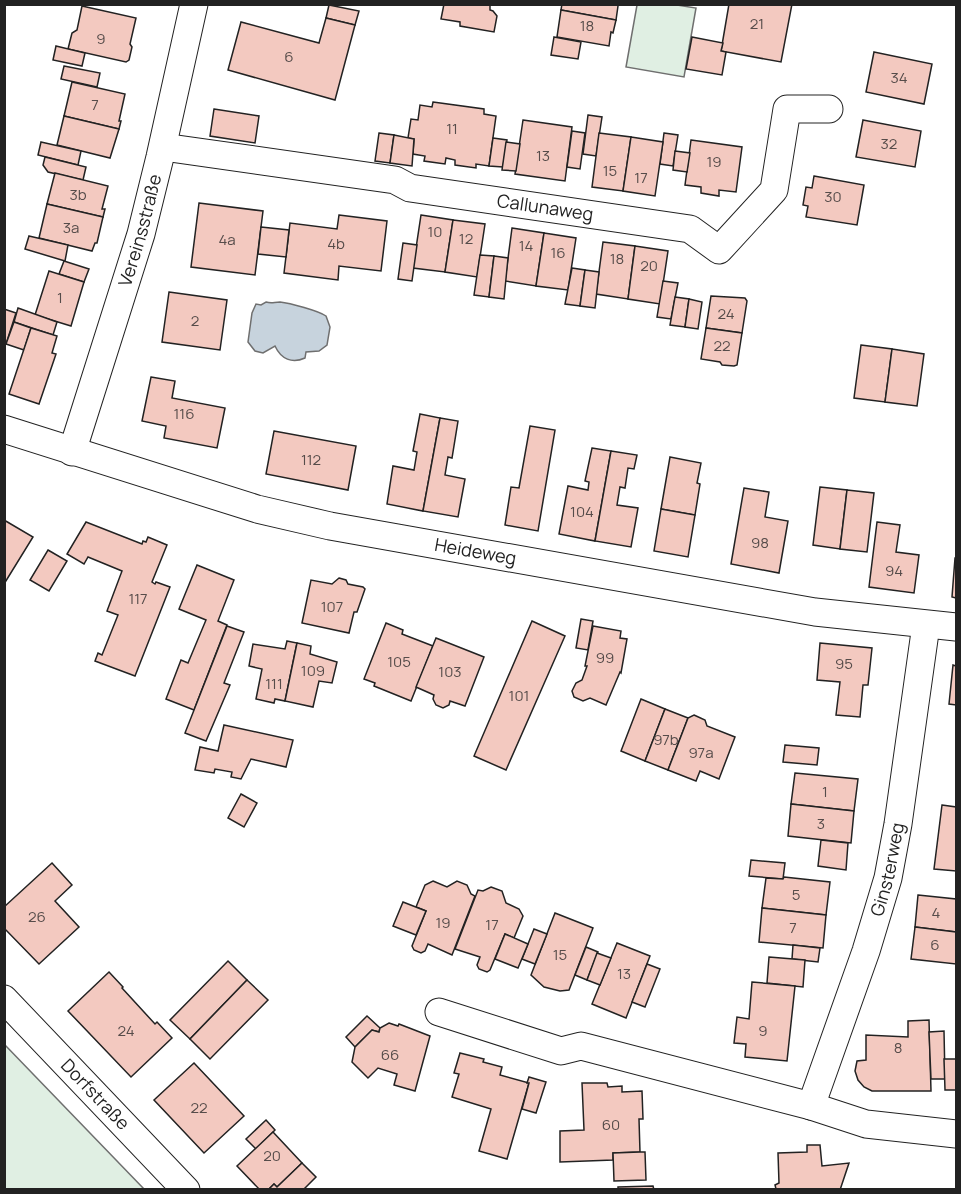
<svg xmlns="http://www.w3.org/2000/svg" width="961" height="1194" viewBox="0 0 961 1194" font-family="Manrope,sans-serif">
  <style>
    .green { fill: #e0efe3; stroke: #6f6f6f; stroke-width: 1.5 }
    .water { fill: #c7d3dd; stroke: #6f6f6f; stroke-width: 1.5 }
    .building { fill: #f3c9c0; stroke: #222; stroke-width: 1.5 }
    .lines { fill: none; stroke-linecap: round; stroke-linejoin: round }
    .street-casing { stroke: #222; stroke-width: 29 }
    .street { stroke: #fff; stroke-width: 27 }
    .labels { text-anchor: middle; stroke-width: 4.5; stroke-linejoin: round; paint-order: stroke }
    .number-label { font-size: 15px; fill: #564c4a }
    .street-label { font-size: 18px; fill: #222; stroke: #fff }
  </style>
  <rect width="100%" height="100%" fill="#fff"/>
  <!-- green -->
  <g class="green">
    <polygon points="637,5 677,5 696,8 684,77 626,67"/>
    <polygon points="5,1045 144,1189 5,1189"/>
  </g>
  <!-- water -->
  <path class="water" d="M266,302c6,2 8,0 14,0 10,1 39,9 46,14l4,11 -3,18 -8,6 -13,1 -1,6c-13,6 -24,1 -30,-12l-12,7 -8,-2 -7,-9 4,-29 4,-9 5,1z"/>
  <!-- building -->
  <g class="building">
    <polygon points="444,4 490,4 490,10 493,11 497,16 494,32 460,26 460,22 441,19"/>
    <polygon points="562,4 616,4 618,6 616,20 561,10"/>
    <polygon points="729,4 792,4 781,62 721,51"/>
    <polygon points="329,5 359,11 355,25 326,18"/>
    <polygon points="82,6 136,18 130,44 132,47 129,60 126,62 68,49 72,33 77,30"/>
    <polygon points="561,10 616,20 613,33 611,32 609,46 557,37"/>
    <polygon points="326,18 355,25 335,100 228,70 241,22 319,43"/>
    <polygon points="554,37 581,42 578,59 551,55"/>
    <polygon points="692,37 723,43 721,51 726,52 722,75 686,69"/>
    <polygon points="56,46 85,53 82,66 53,60"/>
    <polygon points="874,52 932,64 924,104 866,92"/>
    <polygon points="64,66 100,73 97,87 61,79"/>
    <polygon points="72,82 125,94 119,121 121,121 119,129 64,116"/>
    <polygon points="433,102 484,109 484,114 496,116 489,166 476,164 476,168 455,165 455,160 446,158 445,164 424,161 425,156 413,154 414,139 408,138 411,119 418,120 420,105 432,107"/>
    <polygon points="214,109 259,116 255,143 210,136"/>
    <polygon points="588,115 602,117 596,156 583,154"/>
    <polygon points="64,116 119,129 110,158 57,145"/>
    <polygon points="523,120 572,127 565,181 515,174"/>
    <polygon points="863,120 921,131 915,167 856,157"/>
    <polygon points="572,131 585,133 580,169 567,167"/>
    <polygon points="379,133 394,135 390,163 375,161"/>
    <polygon points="599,133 631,137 623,191 592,187"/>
    <polygon points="664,133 678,135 673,166 660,164"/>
    <polygon points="394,135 414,139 412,166 390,163"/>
    <polygon points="631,137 663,142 655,196 623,191"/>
    <polygon points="493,138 507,140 503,167 489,166"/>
    <polygon points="691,140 742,147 736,192 719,190 719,196 701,193 701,187 685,185"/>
    <polygon points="41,142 81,151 78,165 38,155"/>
    <polygon points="506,142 520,144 516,171 502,170"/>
    <polygon points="675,151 690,153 687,172 673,170"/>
    <polygon points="45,157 86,167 83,180 48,172 43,165"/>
    <polygon points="55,173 108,186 102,209 105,209 103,217 47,204"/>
    <polygon points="814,176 864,185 857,225 806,217 808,206 803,205 806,187 812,188"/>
    <polygon points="199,203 263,211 255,275 191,267"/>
    <polygon points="47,204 103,217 97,243 95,243 92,251 39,238"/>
    <polygon points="339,215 387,221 381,271 339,266 338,280 284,273 290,223 337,229"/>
    <polygon points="421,215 453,220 445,272 413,268"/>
    <polygon points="453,220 485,224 477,277 445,272"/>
    <polygon points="261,227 289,230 286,257 258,254"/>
    <polygon points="512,228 544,233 536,286 505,281"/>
    <polygon points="544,233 576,238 568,290 536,286"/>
    <polygon points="29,236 68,245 65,261 25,249"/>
    <polygon points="603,242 635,246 628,299 596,294"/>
    <polygon points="403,243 417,245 412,281 398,279"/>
    <polygon points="635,246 668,251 660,304 628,299"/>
    <polygon points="480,255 494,256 489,297 474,295"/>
    <polygon points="494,256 508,258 504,299 489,297"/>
    <polygon points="64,261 89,269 84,282 59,274"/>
    <polygon points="572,268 585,270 580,306 565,304"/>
    <polygon points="585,270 599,272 595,308 580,306"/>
    <polygon points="49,271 84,282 71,326 35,315"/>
    <polygon points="663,281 678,283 671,319 657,317"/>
    <polygon points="169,292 227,300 220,350 162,342"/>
    <polygon points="711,296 745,298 747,301 742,333 706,328"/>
    <polygon points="675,297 689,299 685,327 670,325"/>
    <polygon points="689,299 702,302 698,329 685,327"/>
    <polygon points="18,308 57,322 53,335 14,322"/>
    <polygon points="4,309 16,313 6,344 4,344"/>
    <polygon points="14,322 31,328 24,350 6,344"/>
    <polygon points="31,328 57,336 52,353 56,354 39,404 9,394"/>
    <polygon points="706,328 742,333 737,365 734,366 722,365 720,362 701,359"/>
    <polygon points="861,345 892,349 885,402 854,398"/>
    <polygon points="892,349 924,354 917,406 885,402"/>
    <polygon points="151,377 175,381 172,398 225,408 217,448 164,438 166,426 142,421"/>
    <polygon points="420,414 440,418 423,511 387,504 393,466 414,470 417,452 413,451"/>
    <polygon points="440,418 458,421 452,458 448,457 445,475 465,479 458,517 423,511"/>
    <polygon points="530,426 555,430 538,531 505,525 511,487 519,488"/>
    <polygon points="274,431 356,446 348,490 266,474"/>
    <polygon points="592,448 611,451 595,541 559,534 568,486 588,490 589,482 585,481"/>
    <polygon points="611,451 637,455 634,469 628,468 625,488 620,487 617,505 638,508 631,547 595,541"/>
    <polygon points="670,457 701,463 697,483 700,484 695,515 661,509"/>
    <polygon points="820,487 847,490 840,549 813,545"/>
    <polygon points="744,488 769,492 765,517 788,521 779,573 731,564"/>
    <polygon points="847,490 874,493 867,552 840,549"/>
    <polygon points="661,509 695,515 688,557 654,551"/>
    <polygon points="4,520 33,537 4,584"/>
    <polygon points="86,522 142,544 143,541 146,542 148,537 167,545 152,582 155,584 156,582 170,587 135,676 95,661 98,653 102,655 118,615 107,611 122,571 88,557 84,564 67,554"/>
    <polygon points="877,522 900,525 896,552 919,555 914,593 869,587"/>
    <polygon points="48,550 67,561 49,591 30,580"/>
    <polygon points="955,558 956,558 956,598 952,597"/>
    <polygon points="197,565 234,580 218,621 227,625 194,710 166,699 181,660 188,663 206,620 179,609"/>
    <polygon points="339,578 346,580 348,584 363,587 365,589 357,612 354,612 349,633 302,623 311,580 332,584"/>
    <polygon points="581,619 593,621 588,650 576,648"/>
    <polygon points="532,621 565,636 506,770 474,756"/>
    <polygon points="386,623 403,630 402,634 433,646 411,701 374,686 375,683 364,679"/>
    <polygon points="227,626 244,632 224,683 230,685 206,741 185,733"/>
    <polygon points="593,626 621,631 620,638 627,639 621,673 620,672 606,705 590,698 583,701 574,697 572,691 576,683 582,680 587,666 585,666"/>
    <polygon points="436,638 484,657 465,706 450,701 449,705 443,708 436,705 433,699 434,695 416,687"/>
    <polygon points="287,641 297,643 285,701 275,699 274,703 256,699 262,669 249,666 253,644 285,649"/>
    <polygon points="297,643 311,646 310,654 337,662 332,683 319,681 313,707 285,701"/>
    <polygon points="820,643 872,648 868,685 863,685 860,717 836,715 840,682 817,680"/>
    <polygon points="953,665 956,666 956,705 949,704"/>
    <polygon points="641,699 665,709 645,761 621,751"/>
    <polygon points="665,709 688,718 668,770 645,761"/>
    <polygon points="694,715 705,720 707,726 735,737 719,779 700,771 696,781 668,770 688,718"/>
    <polygon points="224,725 293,740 286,767 251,759 241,779 231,777 232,772 215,769 214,773 195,770 200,747 218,751"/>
    <polygon points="785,745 819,748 817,765 783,762"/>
    <polygon points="795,773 858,779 854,811 791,804"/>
    <polygon points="241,794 257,803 244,827 228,818"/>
    <polygon points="791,804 854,811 851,843 788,836"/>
    <polygon points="942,805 956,807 956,871 934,869"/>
    <polygon points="821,840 848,843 846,870 818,866"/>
    <polygon points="751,860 785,863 783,879 749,876"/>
    <polygon points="52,863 72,885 55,901 79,927 39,964 4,928 4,907"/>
    <polygon points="784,877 830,882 826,915 762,908 766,878 783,879"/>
    <polygon points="433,881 447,887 457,881 467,885 471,894 475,896 452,955 428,944 425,951 421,953 414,950 412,946 426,911 416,907 425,885"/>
    <polygon points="491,887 502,891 506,903 519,909 523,916 514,938 505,934 490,970 487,972 479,969 477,965 480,957 455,949 478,890 483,891"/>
    <polygon points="918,895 956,899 956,932 915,927"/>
    <polygon points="403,902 426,911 416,935 393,926"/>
    <polygon points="762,908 826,915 823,948 759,942"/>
    <polygon points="555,913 593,928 569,990 560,991 544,987 531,975"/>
    <polygon points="915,927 956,932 956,964 911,959"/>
    <polygon points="534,929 547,934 535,964 522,959"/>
    <polygon points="505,934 528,944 518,968 495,959"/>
    <polygon points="617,943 650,956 626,1018 592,1004"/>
    <polygon points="793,945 820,948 818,962 792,959"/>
    <polygon points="586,947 598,952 587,980 575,975"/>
    <polygon points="597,953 611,958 600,985 587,980"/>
    <polygon points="769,957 805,960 803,987 767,983"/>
    <polygon points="228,961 247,980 190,1039 170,1020"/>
    <polygon points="647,964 660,969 645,1007 632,1002"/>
    <polygon points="109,972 123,987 122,988 155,1024 157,1022 172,1038 131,1077 68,1011"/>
    <polygon points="247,980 268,1000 210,1059 190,1039"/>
    <polygon points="752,982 795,986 787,1061 745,1057 746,1044 734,1043 737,1017 749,1019"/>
    <polygon points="367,1016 380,1028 379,1032 372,1030 355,1047 346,1037"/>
    <polygon points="929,1020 931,1091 872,1091 864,1087 858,1080 855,1071 857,1061 866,1060 866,1035 908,1037 908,1021"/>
    <polygon points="389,1023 398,1026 399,1024 430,1036 415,1091 394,1085 397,1074 378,1068 368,1078 352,1062 355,1047 372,1030 379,1032 380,1028"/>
    <polygon points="944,1031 945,1079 931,1079 929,1032"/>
    <polygon points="460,1053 484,1059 483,1062 502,1067 500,1075 529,1083 507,1159 479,1151 491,1109 452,1097 459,1074 454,1073"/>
    <polygon points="944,1059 956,1059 956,1090 945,1090"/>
    <polygon points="194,1063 244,1116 204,1153 154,1100"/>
    <polygon points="529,1077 546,1082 536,1113 522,1109 529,1083 527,1083"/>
    <polygon points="582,1083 607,1083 608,1087 622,1086 622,1092 642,1091 643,1119 639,1119 640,1152 613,1153 613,1160 560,1162 560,1131 584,1130"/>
    <polygon points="266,1120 275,1130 256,1149 246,1139"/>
    <polygon points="273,1132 302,1163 277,1187 274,1184 268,1190 260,1190 237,1166"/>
    <polygon points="807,1145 820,1145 822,1166 849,1163 840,1190 776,1189 775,1185 779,1183 778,1153 807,1152"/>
    <polygon points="640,1152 645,1152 646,1180 614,1181 613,1153"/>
    <polygon points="302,1163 316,1177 303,1190 268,1190 274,1184 277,1187"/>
    <polygon points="653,1186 654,1190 618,1190 618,1187"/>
  </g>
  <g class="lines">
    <defs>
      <g id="street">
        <path id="s1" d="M163,147l232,33 15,8 280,41 29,21 55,-60 13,-81h42"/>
        <path id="s2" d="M4,429l253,80 73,17 485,86 141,15"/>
        <path id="s3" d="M72,452l69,-218 19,-77 34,-153"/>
        <path id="s4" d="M4,999l182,191"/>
        <polyline points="439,1012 561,1051 581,1046 811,1106 866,1124 956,1134"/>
        <path id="s5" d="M811,1106l55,-155 22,-73 10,-54 28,-199"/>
      </g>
    </defs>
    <!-- street casing -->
    <use href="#street" class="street-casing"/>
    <!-- street -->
    <use href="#street" class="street"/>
  </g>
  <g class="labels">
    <!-- number labels -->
    <g class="number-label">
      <text x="757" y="29">21</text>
      <text x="587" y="31">18</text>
      <text x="101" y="44">9</text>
      <text x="289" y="62">6</text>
      <text x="899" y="83">34</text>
      <text x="95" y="110">7</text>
      <text x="452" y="134">11</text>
      <text x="889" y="149">32</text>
      <text x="543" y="161">13</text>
      <text x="714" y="167">19</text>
      <text x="610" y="176">15</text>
      <text x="641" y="183">17</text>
      <text x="78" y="200">3b</text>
      <text x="833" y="202">30</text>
      <text x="71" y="233">3a</text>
      <text x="435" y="237">10</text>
      <text x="466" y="244">12</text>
      <text x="227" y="245">4a</text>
      <text x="336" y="249">4b</text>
      <text x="526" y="251">14</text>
      <text x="558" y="258">16</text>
      <text x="617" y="264">18</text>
      <text x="649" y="271">20</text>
      <text x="60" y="303">1</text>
      <text x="726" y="319">24</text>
      <text x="195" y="326">2</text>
      <text x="722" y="351">22</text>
      <text x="184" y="419">116</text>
      <text x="311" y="465">112</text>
      <text x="582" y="517">104</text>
      <text x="760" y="548">98</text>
      <text x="894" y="576">94</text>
      <text x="138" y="604">117</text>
      <text x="332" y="612">107</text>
      <text x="605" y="663">99</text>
      <text x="399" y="667">105</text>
      <text x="844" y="669">95</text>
      <text x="313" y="676">109</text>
      <text x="450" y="677">103</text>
      <text x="274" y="689">111</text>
      <text x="519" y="701">101</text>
      <text x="666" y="745">97b</text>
      <text x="701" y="758">97a</text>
      <text x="825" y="797">1</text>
      <text x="821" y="829">3</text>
      <text x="796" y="900">5</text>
      <text x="936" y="918">4</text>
      <text x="37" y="922">26</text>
      <text x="443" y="928">19</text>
      <text x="492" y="930">17</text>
      <text x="793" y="933">7</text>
      <text x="935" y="950">6</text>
      <text x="560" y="960">15</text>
      <text x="624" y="979">13</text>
      <text x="126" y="1036">24</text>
      <text x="763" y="1036">9</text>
      <text x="898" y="1053">8</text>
      <text x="390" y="1060">66</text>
      <text x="199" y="1113">22</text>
      <text x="611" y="1130">60</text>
      <text x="272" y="1161">20</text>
    </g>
    <!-- street labels -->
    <g class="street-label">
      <text dy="6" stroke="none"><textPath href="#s1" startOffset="388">Callunaweg</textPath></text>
      <text dy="6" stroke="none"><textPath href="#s3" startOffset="232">Vereinsstraße</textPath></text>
      <text dy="6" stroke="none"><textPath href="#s2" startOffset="488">Heideweg</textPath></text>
      <text dy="6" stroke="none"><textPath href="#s5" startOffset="249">Ginsterweg</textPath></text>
      <text dy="6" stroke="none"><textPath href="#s4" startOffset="132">Dorfstraße</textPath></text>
    </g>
  </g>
  <!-- border -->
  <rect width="961" height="1194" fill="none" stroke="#222222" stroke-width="12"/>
</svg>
